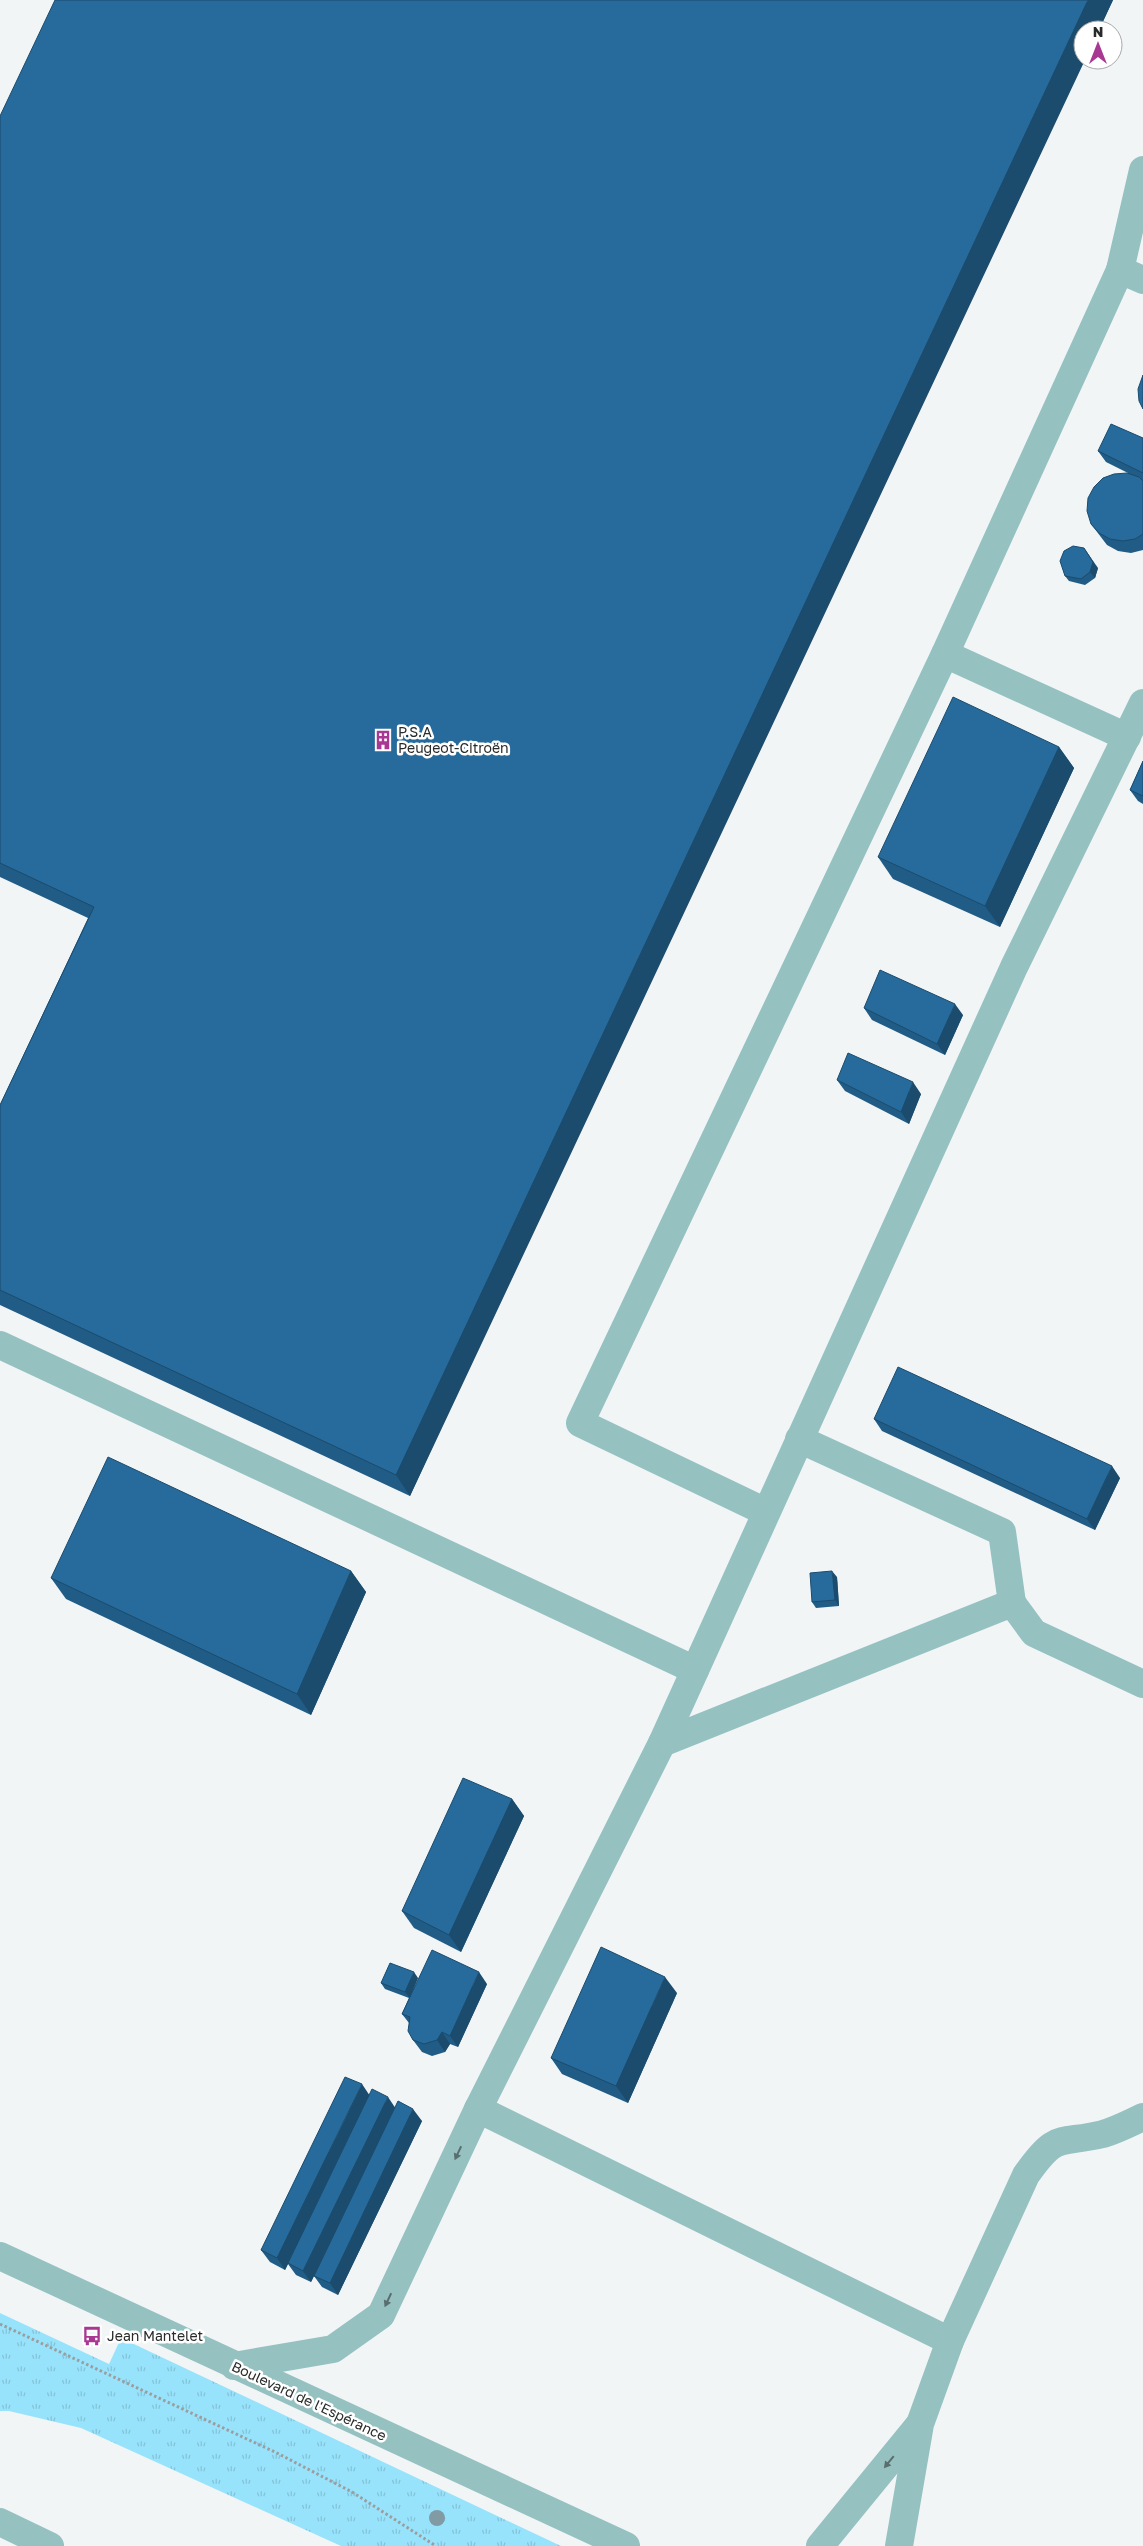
<svg xmlns="http://www.w3.org/2000/svg" width="1143" height="2546" viewBox="0 0 1143 2546" font-family="'Golos Text',sans-serif">
  <style>
    .grass { fill: url(#grass-tufts) }
    .lines { fill: none; stroke-linecap: round; stroke-linejoin: round }
    .path { stroke: #9b9e9f; stroke-width: 3; stroke-dasharray: 2.5 2.5; stroke-linecap: butt }
    .minor { stroke: #95c1c1; stroke-width: 28 }
    .tree { fill: #819ba4 }
    .wall { fill: #215c86 }
    .shaded-wall { fill: #1b4b6d }
    .building { fill: #266b9c; stroke: #1b4b6d }
    .oneway { fill: #5a6e6e }
    .labels { text-anchor: middle; stroke-width: 5; stroke-linejoin: round; paint-order: stroke }
    .poi-label { font-size: 14px; fill: #292b2b; stroke: #fff; text-anchor: start }
    .street-label { font-size: 14px; fill: #292b2b; stroke: #fff }
  </style>
  <defs>
    <pattern id="grass-tufts" width="24" height="20" patternUnits="userSpaceOnUse" patternTransform="scale(1.25)"><rect width="24" height="20" fill="#98e3fc"/><path d="M3 7l-1-3M5 7V3M7 7l1-3M15 17l-1-3M17 17v-4M19 17l1-3" fill="none" stroke="#83c3d8"/></pattern>
  </defs>
  <rect width="100%" height="100%" fill="#f1f5f6"/>
  <!-- grass -->
  <polygon class="grass" points="0,2313 109,2364 121,2338 561,2546 341,2546 81,2428 9,2411 0,2411"/>
  <g class="lines">
    <!-- path -->
    <polyline class="path" points="0,2324 277,2453 352,2492 436,2546"/>
    <!-- minor -->
    <g class="minor">
      <polyline points="1120,270 1143,170"/>
      <polyline points="945,654 1127,737"/>
      <polyline points="0,1345 695,1670"/>
      <polyline points="799,1439 1002,1532 1012,1603"/>
      <polyline points="766,1512 580,1423 945,654 1120,270 1143,280"/>
      <polyline points="662,1743 1012,1603 1034,1633 1143,1684"/>
      <polyline points="0,2256 626,2546"/>
      <polyline points="950,2341 478,2109 662,1743 1014,967 1143,703"/>
      <polyline points="234,2366 333,2349 381,2315 478,2109"/>
      <polyline points="0,2522 50,2546"/>
      <polyline points="820,2546 919,2425"/>
      <path d="M899,2546l21,-122 30,-83 76,-166c31,-44 31,-30 77,-41 14,-4 27,-11 40,-17"/>
    </g>
  </g>
  <!-- trees -->
  <circle class="tree" cx="437" cy="2518" r="8"/>
  <!-- wall -->
  <g class="wall">
    <polygon points="1113,0 1099,30 1083,30 410,1496 0,1305 0,1105 88,918 0,877 0,116"/>
    <polygon points="1143,438 1143,550 1131,553 1118,551 1107,545 1091,524 1128,473 1106,462 1098,451"/>
    <polygon points="1098,568 1095,578 1085,585 1069,581 1065,576"/>
    <polygon points="1059,747 1074,768 1000,927 893,879 878,857"/>
    <polygon points="1143,761 1143,804 1138,801 1130,790"/>
    <polygon points="864,1008 963,1015 945,1055 872,1020"/>
    <polygon points="837,1080 921,1094 909,1124 845,1091"/>
    <polygon points="874,1419 1120,1478 1095,1530 882,1431"/>
    <polygon points="351,1571 366,1592 311,1715 66,1599 51,1578"/>
    <polygon points="837,1577 839,1606 816,1608 812,1602"/>
    <polygon points="512,1799 524,1816 461,1952 414,1928 402,1911"/>
    <polygon points="418,1978 410,1996 487,1984 458,2047 450,2044 445,2052 432,2056 422,2052 413,2040 409,2023 402,2014 409,1998 385,1989 381,1983"/>
    <polygon points="677,1993 628,2103 562,2074 551,2058"/>
    <polygon points="369,2095 422,2121 338,2295 322,2287 314,2276 311,2282 296,2275 288,2264 285,2270 270,2262 261,2250"/>
  </g>
  <!-- shaded-wall -->
  <g class="shaded-wall">
    <polygon points="1088,0 1113,0 1099,30 1083,30 1083,60 1085,60 410,1496 396,1475"/>
    <polygon points="1084,548 1098,568 1095,578 1090,572"/>
    <polygon points="1059,747 1074,768 1000,927 985,906"/>
    <polygon points="955,1004 963,1015 945,1055 937,1044"/>
    <polygon points="913,1082 921,1094 909,1124 901,1112"/>
    <polygon points="1112,1466 1120,1478 1095,1530 1087,1519"/>
    <polygon points="351,1571 366,1592 311,1715 297,1694"/>
    <polygon points="832,1571 837,1577 839,1606 835,1600"/>
    <polygon points="512,1799 524,1816 461,1952 449,1935"/>
    <polygon points="414,1972 418,1978 410,1998 405,1992"/>
    <polygon points="479,1972 487,1984 458,2047 450,2036"/>
    <polygon points="665,1977 677,1993 628,2103 616,2086"/>
    <polygon points="442,2032 450,2044 445,2052 437,2040"/>
    <polygon points="362,2084 370,2096 285,2270 277,2258"/>
    <polygon points="388,2097 396,2109 311,2282 303,2271"/>
    <polygon points="413,2109 422,2121 338,2295 330,2283"/>
  </g>
  <!-- building -->
  <g class="building">
    <polygon points="55,0 1088,0 396,1475 0,1290 0,1105 94,907 0,863 0,116"/>
    <polygon points="1143,375 1143,409 1139,401 1138,389"/>
    <polygon points="1111,424 1143,438 1143,473 1098,451"/>
    <polygon points="1127,473 1139,477 1143,481 1143,534 1135,539 1123,541 1110,539 1099,533 1091,524 1087,511 1088,498 1094,487 1103,478 1114,474"/>
    <polygon points="1073,546 1084,548 1093,562 1090,572 1081,579 1065,576 1060,561 1064,551"/>
    <polygon points="953,697 1059,747 985,906 878,857"/>
    <polygon points="1143,761 1143,796 1130,790"/>
    <polygon points="880,970 955,1004 937,1044 864,1008"/>
    <polygon points="848,1053 913,1082 901,1112 837,1080"/>
    <polygon points="898,1367 1112,1466 1087,1519 874,1419"/>
    <polygon points="108,1457 351,1571 297,1694 51,1578"/>
    <polygon points="832,1571 835,1600 812,1602 810,1573"/>
    <polygon points="463,1778 512,1799 449,1935 402,1911"/>
    <polygon points="601,1947 665,1977 616,2086 551,2058"/>
    <polygon points="432,1950 479,1972 450,2036 442,2032 437,2040 424,2044 413,2040 408,2031 410,2017 402,2014"/>
    <polygon points="390,1963 414,1972 405,1992 381,1983"/>
    <polygon points="345,2077 362,2084 277,2258 261,2250"/>
    <polygon points="372,2089 388,2097 303,2271 288,2263"/>
    <polygon points="398,2101 413,2109 330,2283 314,2276"/>
  </g>
  <!-- one-way arrows -->
  <defs><path id="oneway-solid" d="M-6-.8H1V-3.2L6.5 0L1 3.2V.8H-6Z" transform="scale(1.25)"/></defs>
  <g class="oneway">
    <use href="#oneway-solid" transform="translate(458 2153) rotate(115)"/>
    <use href="#oneway-solid" transform="translate(388 2300) rotate(115)"/>
    <use href="#oneway-solid" transform="translate(889 2462) rotate(129)"/>
  </g>
  <!-- icons -->
  <defs>
    <symbol id="building-bare" viewBox="-9 -9 18 18"><path d="M-4-6H4V6H1V3H-1V6H-4ZM-2.5-4.3h1.7v1.8h-1.7ZM.8-4.3h1.7v1.8H.8ZM-2.5-1h1.7V.8h-1.7ZM.8-1h1.7V.8H.8Z" fill="#a93893" stroke="#fff" stroke-width="2.5" paint-order="stroke"/></symbol>
    <symbol id="bus-bare" viewBox="-9 -9 18 18"><path d="M-5-6H5V4H4V6H2V4H-2V6H-4V4H-5ZM-3.5-4V0h7V-4ZM-3.5 1.2v1.5H-2V1.2ZM2 1.2v1.5H3.5V1.2Z" fill="#a93893" stroke="#fff" stroke-width="2.5" paint-order="stroke"/></symbol>
  </defs>
  <g fill-rule="evenodd">
    <use href="#building-bare" x="369" y="726" width="28" height="28"/>
    <use href="#bus-bare" x="78" y="2322" width="28" height="28"/>
  </g>
  <g class="labels">
    <!-- poi labels -->
    <g class="poi-label">
      <text x="398" y="737">P.S.A<tspan x="398" dy="16">Peugeot-Citroën</tspan></text>
      <text x="107" y="2341">Jean Mantelet</text>
    </g>
    <!-- street labels -->
    <g class="street-label">
      <text transform="translate(309 2401) rotate(25)" y="5">Boulevard de l'Espérance</text>
    </g>
  </g>
  <!-- north arrow -->
  <g transform="translate(1098 45)"><circle r="24" fill="#ffffff" stroke="#a9aaaa"/>
  <path d="M0-4L9 19L0 12L-9 19Z" fill="#a93893"/>
  <text y="-8" font-size="14" font-weight="bold" text-anchor="middle" fill="#292b2b">N</text>
  </g>
</svg>
